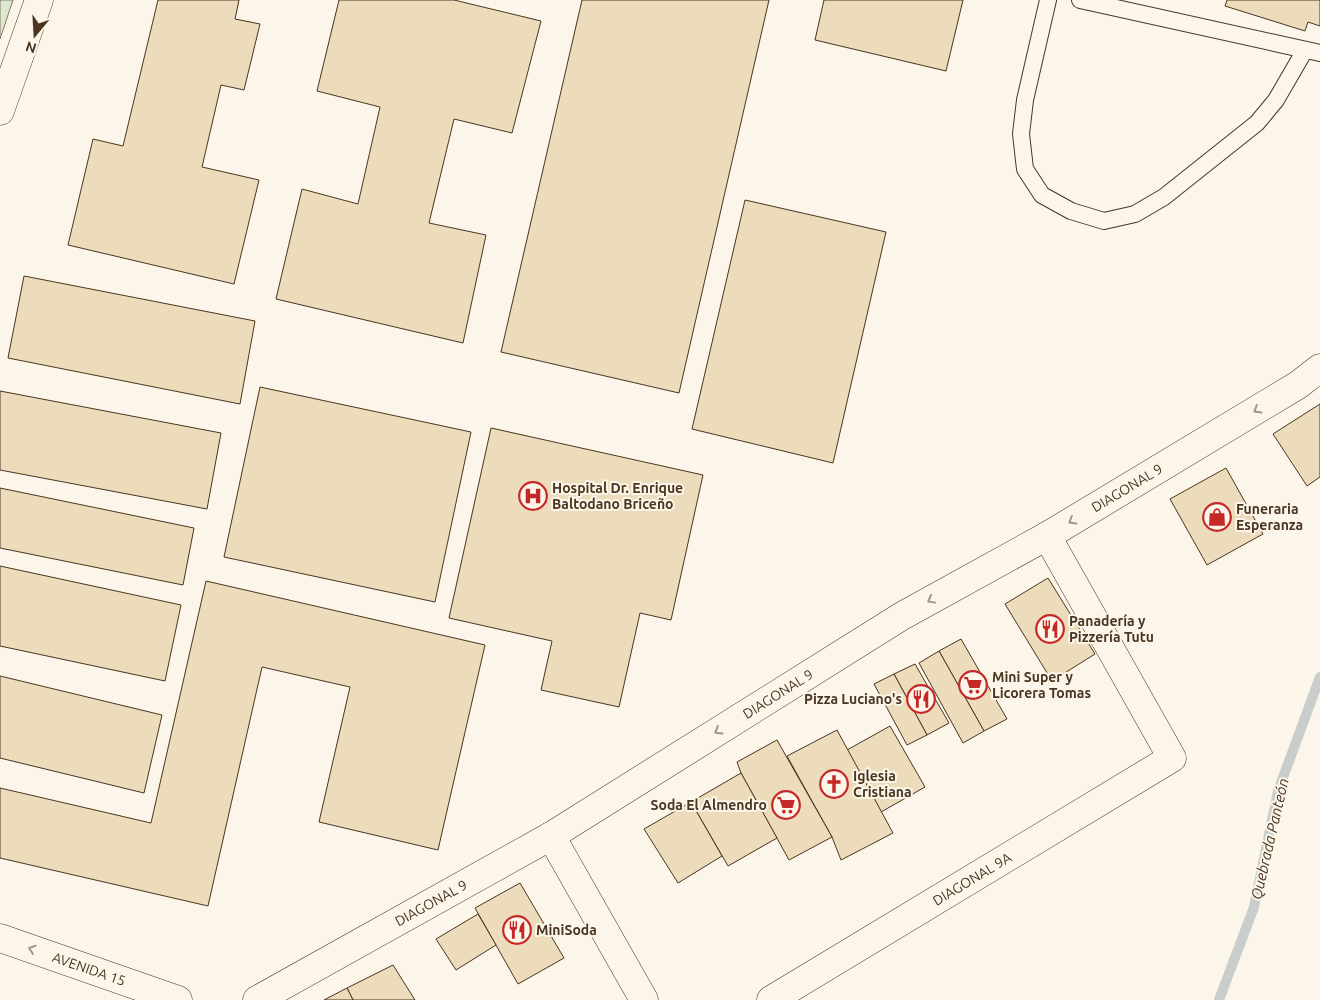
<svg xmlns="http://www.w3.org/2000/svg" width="1320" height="1000" viewBox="0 0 1320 1000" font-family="Ubuntu,sans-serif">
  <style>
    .green { fill: #dce7d0; stroke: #887966 }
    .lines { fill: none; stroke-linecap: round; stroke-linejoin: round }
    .stream { stroke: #c9cecd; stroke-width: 10 }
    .building { fill: #ecdcbc; stroke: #4a3520 }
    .lane-casing { stroke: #4a3520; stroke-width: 18 }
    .street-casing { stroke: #4a3520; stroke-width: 29 }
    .lane { stroke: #fbf6e9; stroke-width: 16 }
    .street { stroke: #fbf6e9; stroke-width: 28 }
    .oneway { stroke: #a29684 }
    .labels { text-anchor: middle; stroke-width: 4; stroke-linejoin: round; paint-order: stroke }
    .poi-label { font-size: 14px; font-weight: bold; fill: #4a3520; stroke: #fbf6e9; text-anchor: start }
    .street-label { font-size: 14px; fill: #4a3520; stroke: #fbf6e9 }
    .water-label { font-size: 15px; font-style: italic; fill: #4a3520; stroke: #fbf6e9 }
  </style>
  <rect width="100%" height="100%" fill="#fbf6e9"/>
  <!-- green -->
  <polygon class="green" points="0,0 13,0 0,39"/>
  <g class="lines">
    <!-- stream -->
    <polyline class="stream" points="1219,1000 1254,907 1278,791 1320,677"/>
  </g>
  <!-- building -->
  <g class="building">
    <polygon points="158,0 239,0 235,19 260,24 244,90 221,85 202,167 259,180 234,284 68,245 93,139 123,146"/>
    <polygon points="339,0 454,0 541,21 512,133 454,119 429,223 486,235 463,343 276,299 302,189 358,204 380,107 317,91"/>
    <polygon points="582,0 769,0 679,393 501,352"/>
    <polygon points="824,0 963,0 946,71 815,40"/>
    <polygon points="1227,0 1320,0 1320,26 1308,22 1305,31 1225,6"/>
    <polygon points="745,200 886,232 833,463 692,429"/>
    <polygon points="24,276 255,321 240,404 8,358"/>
    <polygon points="260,387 471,432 435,602 224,557"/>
    <polygon points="0,391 221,433 207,509 0,470"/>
    <polygon points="1320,404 1320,477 1307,486 1273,434"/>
    <polygon points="491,428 703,475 671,620 640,613 619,707 541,690 552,641 449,618"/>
    <polygon points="1226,468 1263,534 1207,565 1170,499"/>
    <polygon points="0,488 194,528 183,585 0,548"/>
    <polygon points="0,566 181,605 165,681 0,646"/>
    <polygon points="1048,578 1095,654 1052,681 1005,604"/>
    <polygon points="206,581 485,645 438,850 319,822 350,687 262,667 208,906 0,858 0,788 151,823"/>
    <polygon points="961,639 1007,719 984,731 939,651"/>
    <polygon points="939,651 984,731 963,743 919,663"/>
    <polygon points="915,664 949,723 927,735 894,674"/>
    <polygon points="894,674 927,735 907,745 874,684"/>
    <polygon points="0,676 162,715 144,793 0,758"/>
    <polygon points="890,726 925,787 881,812 847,750"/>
    <polygon points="837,730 893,833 841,860 832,837 787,756"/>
    <polygon points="777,740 832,837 789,860 741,773 737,762"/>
    <polygon points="741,773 777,838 728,866 691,802"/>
    <polygon points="691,802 722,856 678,883 644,829"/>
    <polygon points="520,883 564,958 518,984 475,908"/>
    <polygon points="478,914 496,945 456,970 436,939"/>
    <polygon points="393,965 415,1000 353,1000 347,988"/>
    <polygon points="347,988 353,1000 324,1000"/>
  </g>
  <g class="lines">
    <defs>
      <g id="lane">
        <polyline points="1048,0 1025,100 1021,134 1025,169 1042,195 1071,211 1104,221 1135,214 1164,197 1257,123 1276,100 1305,50"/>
        <polyline points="1080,0 1320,53"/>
      </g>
      <g id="street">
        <polyline points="0,111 39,0"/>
        <polyline points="551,836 644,1000"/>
        <polyline points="0,938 178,1000"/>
        <polyline points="257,1000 551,836 902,616 1047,536 1298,385 1320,368"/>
        <polyline points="771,1000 1172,758 1047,536"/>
      </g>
    </defs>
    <!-- lane casing -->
    <use href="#lane" class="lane-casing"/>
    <!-- street casing -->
    <use href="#street" class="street-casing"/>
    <!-- lane -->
    <use href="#lane" class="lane"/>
    <!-- street -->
    <use href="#street" class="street"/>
  </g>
  <!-- one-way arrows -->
  <defs><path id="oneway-chevron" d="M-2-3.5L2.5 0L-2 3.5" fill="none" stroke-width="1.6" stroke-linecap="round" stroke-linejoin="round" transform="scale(1.25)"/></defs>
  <g class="oneway">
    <use href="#oneway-chevron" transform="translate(1257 410) rotate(149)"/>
    <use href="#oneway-chevron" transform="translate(1072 521) rotate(149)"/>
    <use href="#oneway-chevron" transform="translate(931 600) rotate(151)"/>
    <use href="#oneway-chevron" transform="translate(718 731) rotate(148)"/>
    <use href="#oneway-chevron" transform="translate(32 949) rotate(-161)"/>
  </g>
  <!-- icons -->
  <defs>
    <symbol id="hospital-ring" viewBox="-11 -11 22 22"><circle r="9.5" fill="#fbf6e9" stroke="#c62828" stroke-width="1.5"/><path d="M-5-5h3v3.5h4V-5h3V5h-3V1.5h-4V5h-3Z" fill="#c62828"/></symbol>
    <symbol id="shop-ring" viewBox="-11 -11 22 22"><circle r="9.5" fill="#fbf6e9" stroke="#c62828" stroke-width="1.5"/><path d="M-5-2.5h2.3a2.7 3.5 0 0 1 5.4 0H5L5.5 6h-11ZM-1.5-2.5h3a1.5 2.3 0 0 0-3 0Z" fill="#c62828"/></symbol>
    <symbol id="restaurant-ring" viewBox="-11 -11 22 22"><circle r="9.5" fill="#fbf6e9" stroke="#c62828" stroke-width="1.5"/><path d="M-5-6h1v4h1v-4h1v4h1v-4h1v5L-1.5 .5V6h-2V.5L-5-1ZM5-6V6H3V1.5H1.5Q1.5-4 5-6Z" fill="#c62828"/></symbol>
    <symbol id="supermarket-ring" viewBox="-11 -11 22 22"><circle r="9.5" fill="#fbf6e9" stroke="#c62828" stroke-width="1.5"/><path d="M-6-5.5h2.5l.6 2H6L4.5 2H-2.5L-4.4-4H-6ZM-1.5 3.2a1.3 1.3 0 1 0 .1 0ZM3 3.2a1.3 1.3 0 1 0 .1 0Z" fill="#c62828"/></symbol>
    <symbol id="church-ring" viewBox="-11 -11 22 22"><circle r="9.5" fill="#fbf6e9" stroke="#c62828" stroke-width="1.5"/><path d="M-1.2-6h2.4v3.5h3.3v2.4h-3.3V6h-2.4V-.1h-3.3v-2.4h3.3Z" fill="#c62828"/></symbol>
  </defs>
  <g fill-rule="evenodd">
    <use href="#hospital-ring" x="517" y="480" width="32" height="32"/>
    <use href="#shop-ring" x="1201" y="501" width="32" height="32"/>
    <use href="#restaurant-ring" x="1034" y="613" width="32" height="32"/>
    <use href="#supermarket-ring" x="957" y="669" width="32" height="32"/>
    <use href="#restaurant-ring" x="905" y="683" width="32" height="32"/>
    <use href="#church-ring" x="818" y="768" width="32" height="32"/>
    <use href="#supermarket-ring" x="770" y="789" width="32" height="32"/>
    <use href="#restaurant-ring" x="501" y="914" width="32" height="32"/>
  </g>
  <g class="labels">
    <!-- poi labels -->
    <g class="poi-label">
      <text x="552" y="493">Hospital Dr. Enrique<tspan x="552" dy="16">Baltodano Briceño</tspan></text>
      <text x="1236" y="514">Funeraria<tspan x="1236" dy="16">Esperanza</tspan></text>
      <text x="1069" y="626">Panadería y<tspan x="1069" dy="16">Pizzería Tutu</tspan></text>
      <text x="992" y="682">Mini Super y<tspan x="992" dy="16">Licorera Tomas</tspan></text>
      <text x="902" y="704" text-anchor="end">Pizza Luciano's</text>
      <text x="853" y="781">Iglesia<tspan x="853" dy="16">Cristiana</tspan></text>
      <text x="767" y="810" text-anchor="end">Soda El Almendro</text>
      <text x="536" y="935">MiniSoda</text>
    </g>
    <!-- street labels -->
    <g class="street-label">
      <text transform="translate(1127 488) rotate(-31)" y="5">DIAGONAL 9</text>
      <text transform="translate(778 694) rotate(-32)" y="5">DIAGONAL 9</text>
      <text transform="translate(972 879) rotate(-31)" y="5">DIAGONAL 9A</text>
      <text transform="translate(431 903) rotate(-29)" y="5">DIAGONAL 9</text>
      <text transform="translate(89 969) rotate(19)" y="5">AVENIDA 15</text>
    </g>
    <!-- water labels -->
    <g class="water-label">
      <text transform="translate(1270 839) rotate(-77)" y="5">Quebrada Panteón</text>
    </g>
  </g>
  <!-- north arrow -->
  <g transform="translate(35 35) rotate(198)" stroke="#fbf6e9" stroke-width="4" paint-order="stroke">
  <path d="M0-4L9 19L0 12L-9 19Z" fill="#4a3520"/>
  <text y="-8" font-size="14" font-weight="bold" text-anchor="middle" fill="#4a3520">N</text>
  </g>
</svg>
